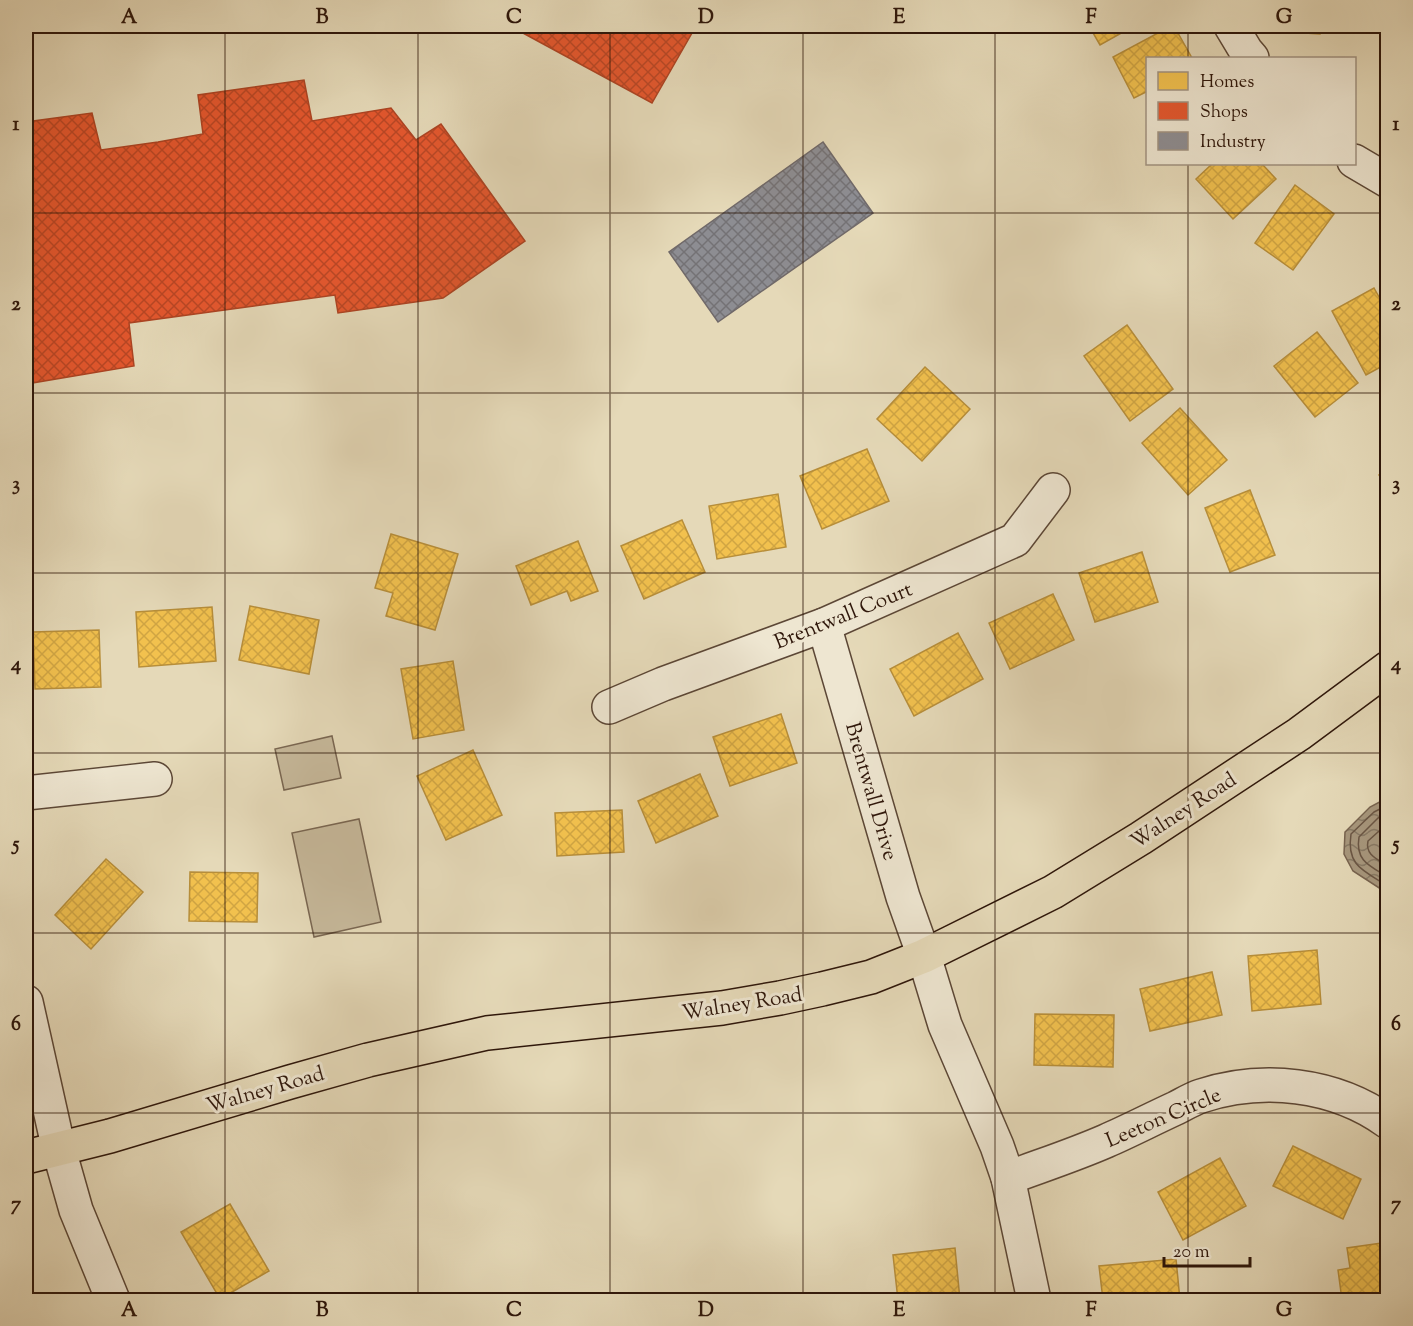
<svg xmlns="http://www.w3.org/2000/svg" width="1413" height="1326" viewBox="0 0 1413 1326" font-family="'Sorts Mill Goudy',serif">
  <style>
    .green { fill: #c6b89a; stroke: #7a6752; stroke-width: 1.5 }
    .water { fill: url(#water-waves); stroke: #77634f; stroke-width: 1.5 }
    .homes { fill: url(#homes-cross-hatch); stroke: #b78e3a; stroke-width: 1.5 }
    .shops { fill: url(#shops-cross-hatch); stroke: #ad4423; stroke-width: 1.5 }
    .industry { fill: url(#industry-cross-hatch); stroke: #706969; stroke-width: 1.5 }
    .lines { fill: none; stroke-linecap: round; stroke-linejoin: round }
    .shore { stroke: #6a5644; stroke-width: 1.5 }
    .minor-casing { stroke: #5c4736; stroke-width: 36 }
    .major-casing { stroke: #2e160a; stroke-width: 36 }
    .minor { stroke: #eee6d1; stroke-width: 33 }
    .major { stroke: #e5d9b8; stroke-width: 33 }
    .grid { fill: none; stroke: #2e160a; stroke-width: 1.5; stroke-opacity: 0.55 }
    .labels { text-anchor: middle; stroke-width: 6; stroke-linejoin: round; paint-order: stroke }
    .street-label { font-size: 21px; fill: #2e160a; stroke: #eee6d1 }
    .neatline { fill: none; stroke: #2e160a; stroke-width: 2 }
    .grid-label { font-size: 20px; text-anchor: middle; font-weight: bold; fill: #2e160a }
  </style>
  <defs>
    <pattern id="water-waves" width="16" height="10" patternUnits="userSpaceOnUse" patternTransform="scale(1.5)"><rect width="16" height="10" fill="#a7977d"/><path d="M0 5q4-4 8 0t8 0" fill="none" stroke="#887a65"/></pattern>
    <pattern id="homes-cross-hatch" width="8" height="8" patternUnits="userSpaceOnUse" patternTransform="scale(1.5)"><rect width="8" height="8" fill="#f2c14e"/><path d="M0 0l8 8M0 8l8-8" fill="none" stroke="#d0a543"/></pattern>
    <pattern id="shops-cross-hatch" width="8" height="8" patternUnits="userSpaceOnUse" patternTransform="scale(1.5)"><rect width="8" height="8" fill="#e4572e"/><path d="M0 0l8 8M0 8l8-8" fill="none" stroke="#b94725"/></pattern>
    <pattern id="industry-cross-hatch" width="8" height="8" patternUnits="userSpaceOnUse" patternTransform="scale(1.5)"><rect width="8" height="8" fill="#8d8d92"/><path d="M0 0l8 8M0 8l8-8" fill="none" stroke="#747275"/></pattern>
  </defs>
  <rect width="100%" height="100%" fill="#e5d9b8"/>
  <filter id="stains"><feTurbulence type="fractalNoise" baseFrequency=".00333" numOctaves="4"/><feColorMatrix values="0 0 0 0 .2 0 0 0 0 .09 0 0 0 0 .02 0 0 0 .5 -.17"/></filter>
  <radialGradient id="worn" r=".72"><stop offset=".6" stop-color="#630" stop-opacity="0"/><stop offset="1" stop-color="#630" stop-opacity=".3"/></radialGradient>
  <!-- green -->
  <g class="green">
    <polygon points="332,736 341,778 284,790 275,749"/>
    <polygon points="359,819 381,922 314,937 292,833"/>
  </g>
  <!-- water -->
  <polygon class="water" points="1387,798 1387,893 1353,871 1344,854 1345,832 1370,807"/>
  <!-- homes -->
  <g class="homes">
    <polygon points="1089,26 1134,26 1100,45"/>
    <polygon points="1171,26 1174,26 1192,58 1148,58 1148,91 1134,98 1113,57"/>
    <polygon points="1289,26 1321,26 1320,34 1288,32"/>
    <polygon points="1212,164 1242,164 1243,165 1244,164 1262,164 1276,179 1233,219 1196,179"/>
    <polygon points="1295,185 1334,214 1293,270 1255,243"/>
    <polygon points="1374,288 1388,313 1388,363 1366,375 1332,311"/>
    <polygon points="1127,325 1173,389 1130,421 1084,356"/>
    <polygon points="1317,332 1358,383 1315,417 1274,366"/>
    <polygon points="925,367 970,409 922,461 877,419"/>
    <polygon points="1180,408 1227,460 1188,495 1142,443"/>
    <polygon points="867,449 889,501 822,529 800,476"/>
    <polygon points="1388,469 1388,489 1379,475"/>
    <polygon points="1250,490 1275,555 1230,572 1205,508"/>
    <polygon points="778,494 786,547 717,559 709,506"/>
    <polygon points="682,520 705,572 644,599 621,546"/>
    <polygon points="391,534 458,554 435,630 386,616 393,593 375,588"/>
    <polygon points="578,541 598,591 571,601 567,591 531,605 516,566"/>
    <polygon points="1142,552 1158,602 1095,622 1079,573"/>
    <polygon points="1053,594 1074,640 1010,669 989,623"/>
    <polygon points="250,606 319,620 309,674 239,660"/>
    <polygon points="212,607 216,661 139,667 136,612"/>
    <polygon points="99,630 101,687 35,689 33,632"/>
    <polygon points="958,633 983,679 914,716 890,669"/>
    <polygon points="453,661 464,730 413,739 401,669"/>
    <polygon points="781,714 797,763 730,786 713,737"/>
    <polygon points="473,750 502,815 446,840 417,776"/>
    <polygon points="700,774 718,816 656,843 638,801"/>
    <polygon points="622,810 624,852 557,856 555,813"/>
    <polygon points="106,859 143,892 91,949 55,915"/>
    <polygon points="190,872 258,873 257,922 189,921"/>
    <polygon points="1317,950 1321,1004 1252,1011 1248,956"/>
    <polygon points="1212,972 1222,1015 1150,1031 1140,989"/>
    <polygon points="1035,1014 1114,1015 1113,1067 1034,1065"/>
    <polygon points="1293,1146 1361,1179 1343,1219 1273,1186"/>
    <polygon points="1220,1158 1246,1206 1183,1240 1158,1192"/>
    <polygon points="230,1204 269,1271 220,1299 181,1232"/>
    <polygon points="1388,1242 1388,1300 1342,1300 1338,1270 1350,1268 1347,1248"/>
    <polygon points="955,1248 960,1300 898,1300 893,1255"/>
    <polygon points="1176,1259 1180,1300 1103,1300 1099,1266"/>
    <polygon points="26,1289 32,1300 26,1300"/>
  </g>
  <!-- shops -->
  <g class="shops">
    <polygon points="510,26 696,26 652,103"/>
    <polygon points="304,80 312,121 391,108 416,140 441,124 525,241 443,298 338,313 335,295 129,323 134,366 26,384 26,122 92,113 101,150 158,142 203,134 198,95"/>
  </g>
  <!-- industry -->
  <polygon class="industry" points="823,142 873,213 718,322 669,252"/>
  <g class="lines">
    <!-- shore -->
    <g class="shore">
      <path d="M1388,805l-14,7 -23,22c-5,32 13,37 37,52"/>
      <path d="M1388,813l-10,5 -19,19c-4,24 11,29 29,40"/>
      <path d="M1388,823l-20,18c-3,14 9,18 20,25"/>
    </g>
    <defs>
      <g id="minor">
        <polyline points="1231,26 1246,51 1252,58"/>
        <polyline points="1354,161 1388,181"/>
        <polyline points="824,625 903,897 924,956 945,1025 997,1146 1008,1178 1034,1300"/>
        <polyline points="609,707 663,684 824,625 1015,540 1053,490"/>
        <polyline points="26,793 155,779"/>
        <polyline points="26,1002 59,1150 76,1210 113,1300"/>
        <path d="M1008,1178c32,-12 66,-23 98,-37 23,-10 46,-22 70,-33 8,-4 16,-9 25,-12 61,-20 133,-13 187,26"/>
      </g>
      <polyline id="major" points="26,1157 110,1136 290,1082 368,1060 487,1033 722,1008 780,998 822,989 871,977 924,956 1053,892 1141,838 1299,734 1388,668"/>
    </defs>
    <!-- minor casing -->
    <use href="#minor" class="minor-casing"/>
    <!-- major casing -->
    <use href="#major" class="major-casing"/>
    <!-- minor -->
    <use href="#minor" class="minor"/>
    <!-- major -->
    <use href="#major" class="major"/>
  </g>
  <!-- grid -->
  <path class="grid" d="M225,26v1274M418,26v1274M610,26v1274M803,26v1274M995,26v1274M1188,26v32M1188,164v1136M26,213h1362M26,393h1362M26,573h1362M26,753h1362M26,933h1362M26,1113h1362"/>
  <g class="labels">
    <!-- street labels -->
    <g class="street-label">
      <text transform="translate(843 615) rotate(-22)" y="7">Brentwall Court</text>
      <text transform="translate(872 791) rotate(74)" y="7">Brentwall Drive</text>
      <text transform="translate(1183 810) rotate(-33)" y="7">Walney Road</text>
      <text transform="translate(742 1003) rotate(-9)" y="7">Walney Road</text>
      <text transform="translate(265 1089) rotate(-16)" y="7">Walney Road</text>
      <text transform="translate(1163 1117) rotate(-23)" y="7">Leeton Circle</text>
    </g>
  </g>
  <!-- margin -->
  <rect width="1413" height="1326" fill="none" stroke="#e5d9b8" stroke-width="66"/>
  <!-- legend -->
  <rect x="1146" y="57" width="210" height="108" fill="#eee6d1" stroke="#a19381" stroke-width="1.5"/>
  <rect x="1158" y="72" width="30" height="18" fill="#f2c14e" stroke="#a19381" stroke-width="1.5"/>
  <text x="1200" y="87" font-size="18" fill="#2e160a">Homes</text>
  <rect x="1158" y="102" width="30" height="18" fill="#e4572e" stroke="#a19381" stroke-width="1.5"/>
  <text x="1200" y="117" font-size="18" fill="#2e160a">Shops</text>
  <rect x="1158" y="132" width="30" height="18" fill="#8d8d92" stroke="#a19381" stroke-width="1.5"/>
  <text x="1200" y="147" font-size="18" fill="#2e160a">Industry</text>
  <!-- scale -->
  <path d="M1164 1257v9h86v-9" fill="none" stroke="#2e160a" stroke-width="3"/>
  <text x="1173" y="1257" font-size="18" fill="#2e160a" stroke="#eee6d1" stroke-width="4.5" paint-order="stroke">20 m</text>
  <rect x="33" y="33" width="1347" height="1260" class="neatline"/>
  <g class="grid-label">
    <text x="129" y="23">A</text>
    <text x="322" y="23">B</text>
    <text x="514" y="23">C</text>
    <text x="706" y="23">D</text>
    <text x="899" y="23">E</text>
    <text x="1091" y="23">F</text>
    <text x="1284" y="23">G</text>
    <text x="16" y="130">1</text>
    <text x="1396" y="130">1</text>
    <text x="16" y="310">2</text>
    <text x="1396" y="310">2</text>
    <text x="16" y="490">3</text>
    <text x="1396" y="490">3</text>
    <text x="16" y="670">4</text>
    <text x="1396" y="670">4</text>
    <text x="16" y="850">5</text>
    <text x="1396" y="850">5</text>
    <text x="16" y="1030">6</text>
    <text x="1396" y="1030">6</text>
    <text x="16" y="1210">7</text>
    <text x="1396" y="1210">7</text>
    <text x="129" y="1316">A</text>
    <text x="322" y="1316">B</text>
    <text x="514" y="1316">C</text>
    <text x="706" y="1316">D</text>
    <text x="899" y="1316">E</text>
    <text x="1091" y="1316">F</text>
    <text x="1284" y="1316">G</text>
  </g>
  <rect width="100%" height="100%" filter="url(#stains)"/>
  <rect width="100%" height="100%" fill="url(#worn)"/>
</svg>
